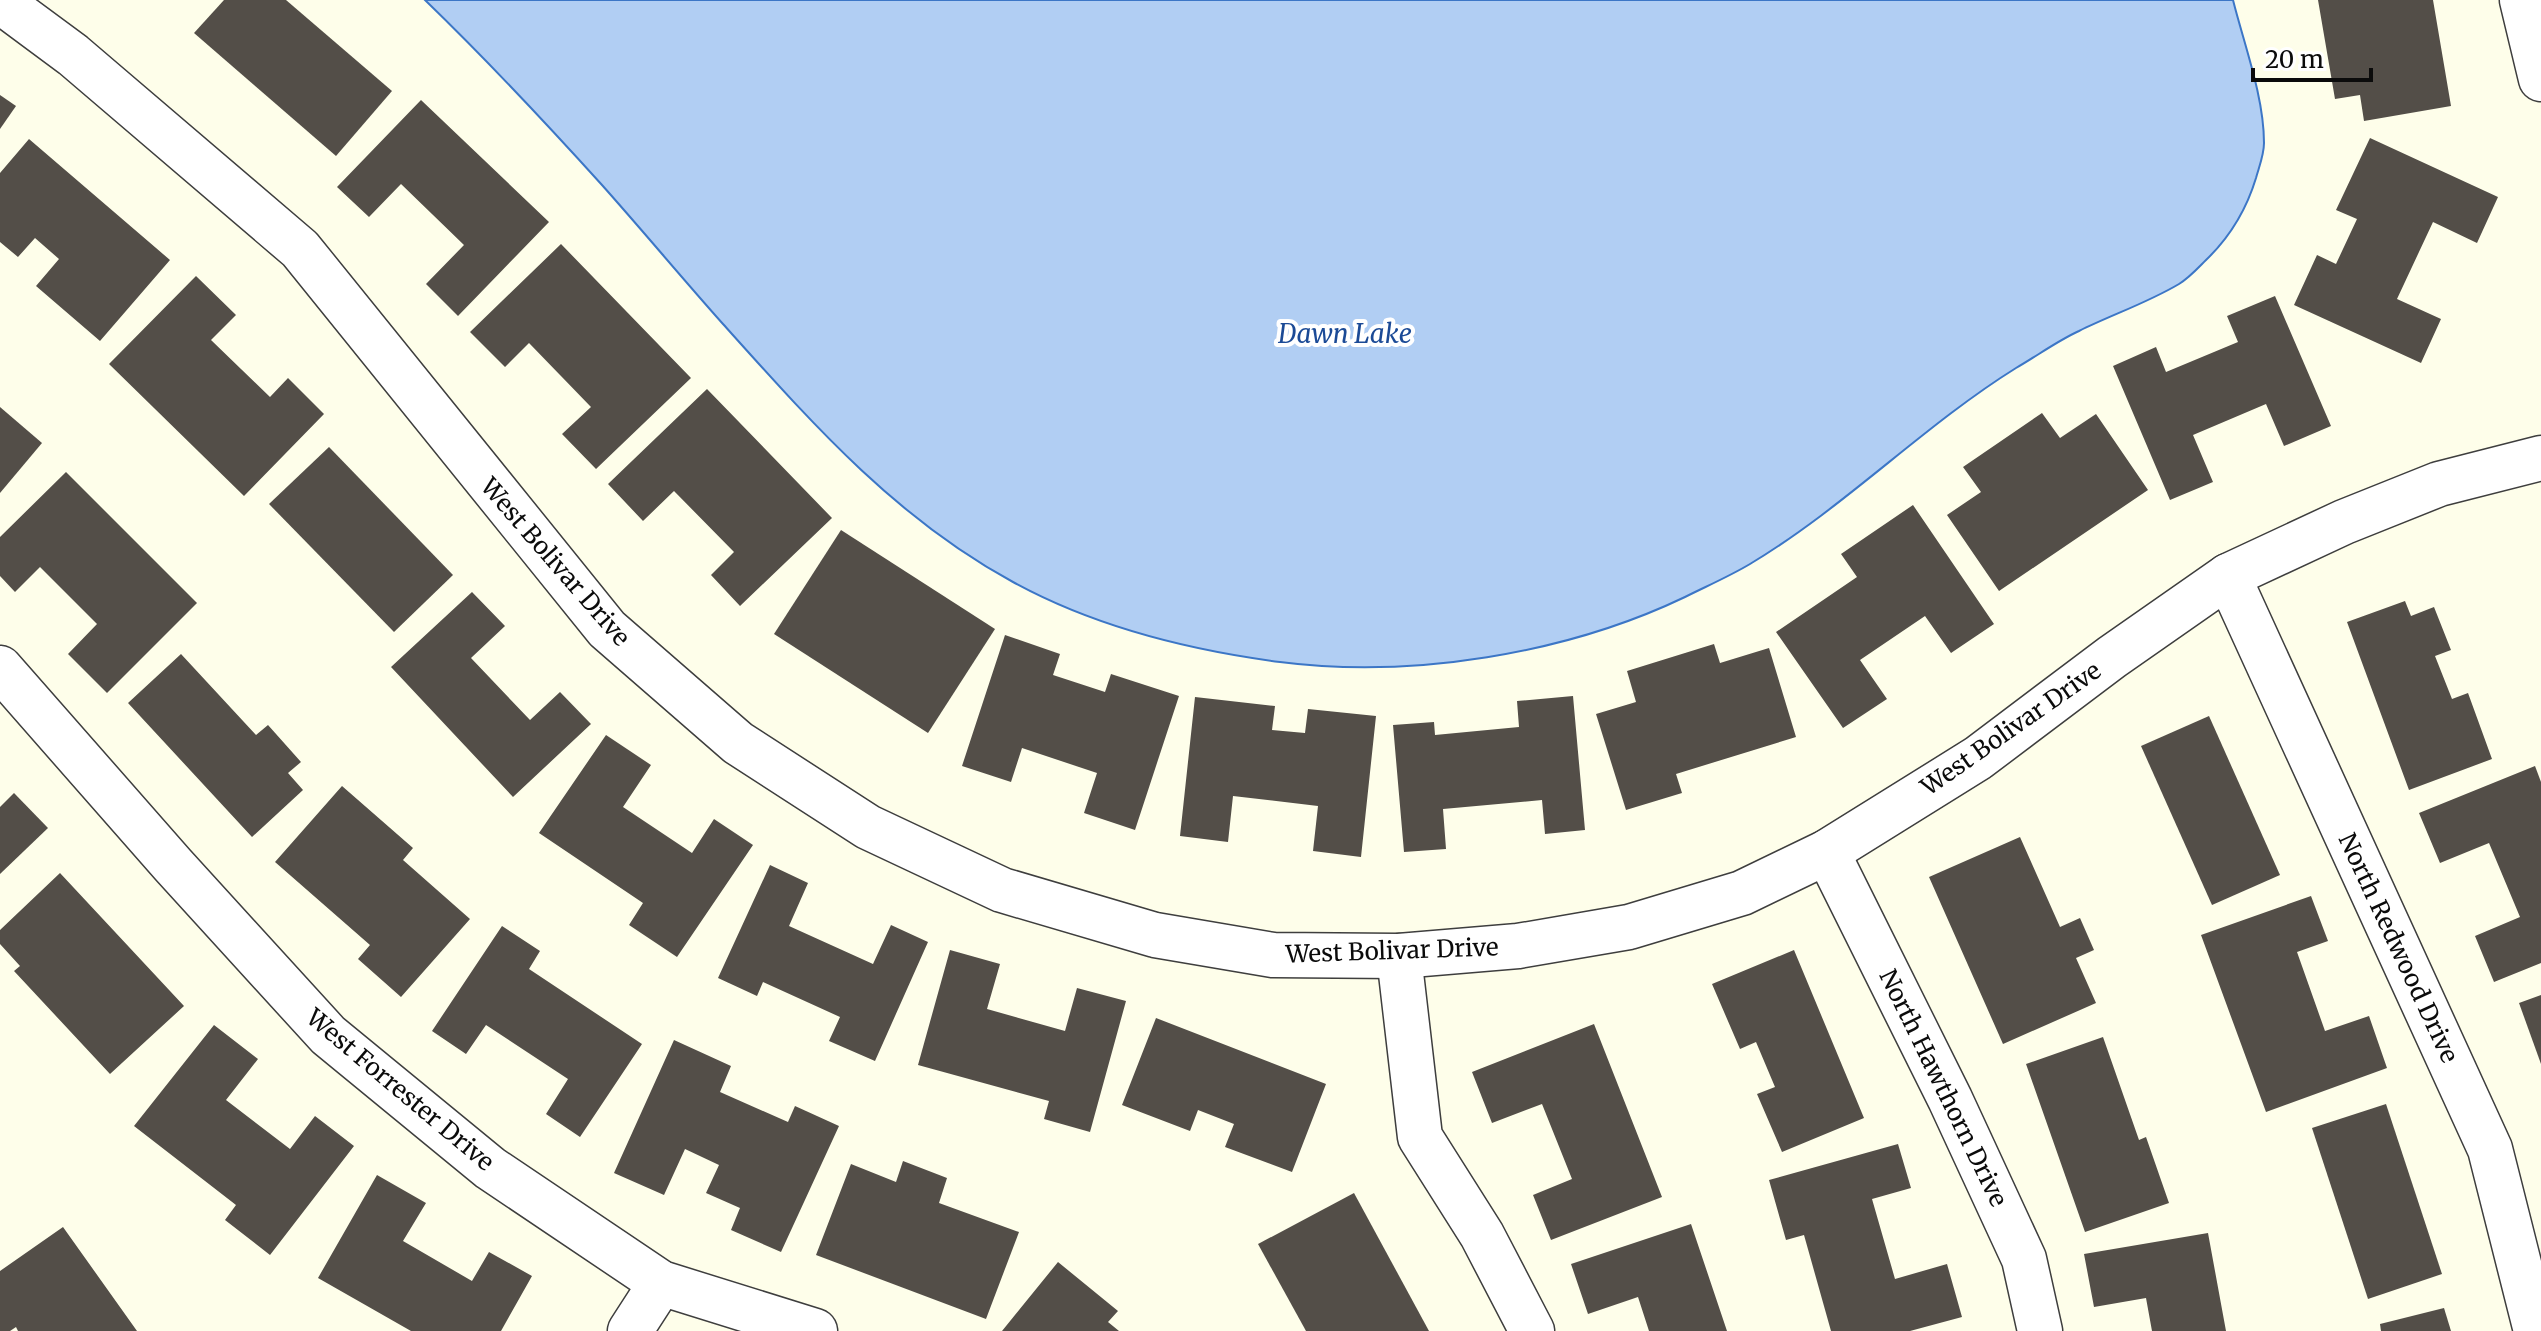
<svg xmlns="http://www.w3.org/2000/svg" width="2541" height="1331" viewBox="0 0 2541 1331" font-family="Merriweather,serif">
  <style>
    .water { fill: #b1cef3; stroke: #3c76c6; stroke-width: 2 }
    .building { fill: #534e48 }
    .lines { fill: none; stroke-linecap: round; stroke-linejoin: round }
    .minor-casing { stroke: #3e3e3e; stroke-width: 47 }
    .minor { stroke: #fff; stroke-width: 44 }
    .labels { text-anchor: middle; stroke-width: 8; stroke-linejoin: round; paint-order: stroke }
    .street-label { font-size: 24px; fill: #0b0b0b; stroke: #fff }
    .water-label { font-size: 26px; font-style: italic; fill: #1b4a96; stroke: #fff }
  </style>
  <rect width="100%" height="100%" fill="#fefeea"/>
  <!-- water -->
  <path class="water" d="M425,0h1808c11,44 31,97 31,143 0,12 -5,24 -8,35 -10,33 -26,59 -50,82 -9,9 -17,18 -27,24 -32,19 -68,31 -100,47 -22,10 -42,25 -63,37 -93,58 -171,139 -266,196 -20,12 -43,22 -65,33 -119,57 -274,82 -405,65 -92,-12 -185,-35 -267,-80 -118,-64 -202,-160 -290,-258 -41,-46 -80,-93 -121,-139 -57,-63 -116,-126 -177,-185z"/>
  <!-- building -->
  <g class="building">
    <polygon points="224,0 286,0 392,91 336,156 194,33"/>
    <polygon points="2318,0 2433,0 2451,106 2364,121 2360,95 2335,99"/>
    <polygon points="0,95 16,106 0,129"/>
    <polygon points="421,100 549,222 458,316 426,284 464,245 401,184 369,217 337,187"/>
    <polygon points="2370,138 2498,197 2477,243 2433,222 2397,299 2441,319 2421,363 2294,305 2317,255 2336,264 2357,219 2336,210"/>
    <polygon points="29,139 170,260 100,341 36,286 59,259 35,238 18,257 0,242 0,173"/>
    <polygon points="561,244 691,378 596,469 562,434 591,407 529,343 505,367 470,332"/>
    <polygon points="196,276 236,315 211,340 270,397 288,378 324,414 244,496 109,364"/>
    <polygon points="2275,296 2331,426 2284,446 2266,404 2193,435 2213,482 2170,500 2113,366 2156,347 2166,372 2238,342 2227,316"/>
    <polygon points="707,389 832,518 740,606 711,575 734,552 674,491 643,521 608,484"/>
    <polygon points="0,407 42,443 0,493"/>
    <polygon points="2042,413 2060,438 2096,414 2148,490 1999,591 1947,515 1981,492 1963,467"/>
    <polygon points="329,447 453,575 394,632 269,504"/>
    <polygon points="66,472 197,603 107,693 68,654 97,624 40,567 15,592 0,576 0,537"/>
    <polygon points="1913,505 1994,624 1951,653 1925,616 1860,660 1887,699 1843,728 1776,632 1857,577 1841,554"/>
    <polygon points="841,530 995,629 928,733 774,634"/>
    <polygon points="472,592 505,626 471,658 530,720 560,692 591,724 513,797 391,667"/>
    <polygon points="2405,601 2411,616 2434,607 2451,650 2435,656 2452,699 2468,693 2492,759 2409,790 2347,622"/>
    <polygon points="1005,635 1060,654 1053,675 1105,692 1111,674 1179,696 1135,830 1084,813 1097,773 1022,748 1011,782 962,766"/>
    <polygon points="1714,644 1720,663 1769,648 1796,737 1676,774 1682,793 1626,810 1596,714 1636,702 1627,671"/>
    <polygon points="181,654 256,735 268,725 301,762 288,773 303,790 252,837 128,703"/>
    <polygon points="1573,696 1585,830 1545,834 1542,800 1443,809 1446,849 1404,852 1393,725 1434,722 1435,735 1519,727 1517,701"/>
    <polygon points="1195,697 1275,706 1272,730 1305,733 1308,709 1376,716 1361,857 1313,851 1318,806 1233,796 1228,842 1180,836"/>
    <polygon points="2209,716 2280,875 2212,905 2141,746"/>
    <polygon points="606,735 651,765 623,807 692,853 714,819 753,845 677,957 629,925 643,903 539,833"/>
    <polygon points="2535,766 2541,782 2541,963 2494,982 2475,936 2520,917 2489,843 2440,863 2419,813"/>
    <polygon points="342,786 413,848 403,860 470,919 401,997 358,959 370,945 275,862"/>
    <polygon points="14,793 48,828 0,874 0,807"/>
    <polygon points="2020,837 2060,927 2080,918 2094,950 2076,958 2096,1003 2003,1044 1929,877"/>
    <polygon points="770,865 808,883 789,926 873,964 891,925 928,942 875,1061 829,1041 840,1017 763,982 757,996 718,978"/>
    <polygon points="60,873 184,1006 110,1074 14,971 20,966 0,944 0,930"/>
    <polygon points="2311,896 2328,941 2297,952 2325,1031 2369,1016 2387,1068 2266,1112 2201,935"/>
    <polygon points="502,926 540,951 529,969 642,1044 580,1137 546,1114 568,1079 486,1025 466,1054 432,1031"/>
    <polygon points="950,950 1000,964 987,1009 1065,1031 1077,988 1126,1001 1090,1132 1044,1119 1049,1101 918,1065"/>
    <polygon points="1794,950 1864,1118 1782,1152 1757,1094 1775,1087 1756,1042 1740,1049 1712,984"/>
    <polygon points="2541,995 2541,1064 2519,1003"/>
    <polygon points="1156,1018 1326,1084 1292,1172 1225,1147 1234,1124 1198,1110 1190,1131 1122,1105"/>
    <polygon points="1594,1024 1662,1197 1551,1240 1533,1195 1572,1179 1542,1104 1492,1123 1472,1072"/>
    <polygon points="214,1025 258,1059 226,1100 290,1149 315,1116 354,1146 270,1255 225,1220 236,1205 134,1126"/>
    <polygon points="2103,1037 2139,1140 2146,1137 2169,1203 2085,1232 2026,1064"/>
    <polygon points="674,1040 731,1066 720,1092 788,1122 795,1106 839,1126 781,1252 731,1230 740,1208 706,1193 719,1165 685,1149 664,1195 614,1173"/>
    <polygon points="2386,1104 2442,1274 2368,1299 2312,1128"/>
    <polygon points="1898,1144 1911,1188 1872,1199 1895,1279 1947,1264 1962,1317 1910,1331 1831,1331 1804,1235 1786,1240 1769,1180"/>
    <polygon points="903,1161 947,1178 939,1203 1019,1232 986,1319 816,1255 851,1164 896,1182"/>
    <polygon points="377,1175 426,1203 403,1241 472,1281 489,1252 532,1276 501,1331 411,1331 318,1278"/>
    <polygon points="1354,1193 1429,1331 1306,1331 1258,1244"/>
    <polygon points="1691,1224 1727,1331 1649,1331 1638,1297 1588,1314 1571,1264"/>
    <polygon points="63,1227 137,1331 18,1331 16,1327 10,1331 0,1331 0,1271"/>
    <polygon points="2208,1233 2226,1331 2152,1331 2146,1298 2094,1307 2084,1254"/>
    <polygon points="1058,1262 1118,1311 1108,1322 1119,1331 1002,1331"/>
    <polygon points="2444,1308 2451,1331 2381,1331 2380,1324"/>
  </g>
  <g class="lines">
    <defs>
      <g id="minor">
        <polyline points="2522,0 2541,79"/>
        <polyline points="0,1 73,55 300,249 607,629 738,743 868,827 1002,890 1155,935 1273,955 1399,956 1518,946 1629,927 1742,893 1827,852 1978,758 2112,657 2228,576 2344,522 2439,484 2541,458"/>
        <polyline points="2228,576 2490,1149 2536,1331"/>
        <polyline points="0,668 173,865 328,1035 490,1168 661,1283 815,1331"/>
        <polyline points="1827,852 1950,1099 2024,1259 2040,1331"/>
        <polyline points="1399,956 1420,1137 1482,1235 1532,1331"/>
        <polyline points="630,1331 661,1283"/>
      </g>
    </defs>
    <!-- minor casing -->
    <use href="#minor" class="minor-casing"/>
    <!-- minor -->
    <use href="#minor" class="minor"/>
  </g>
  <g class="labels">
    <!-- street labels -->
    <g class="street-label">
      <text transform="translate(555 562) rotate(49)" y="8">West Bolivar Drive</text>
      <text transform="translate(2011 729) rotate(-35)" y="8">West Bolivar Drive</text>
      <text transform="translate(2398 948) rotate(65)" y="8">North Redwood Drive</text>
      <text transform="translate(1392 951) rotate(-2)" y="8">West Bolivar Drive</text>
      <text transform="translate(1943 1088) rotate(64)" y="8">North Hawthorn Drive</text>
      <text transform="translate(400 1090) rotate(40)" y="8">West Forrester Drive</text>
    </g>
    <!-- water labels -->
    <g class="water-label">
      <text x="1345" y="343">Dawn Lake</text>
    </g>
  </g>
  <!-- scale -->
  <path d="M2253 68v12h118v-12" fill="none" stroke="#0b0b0b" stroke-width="4"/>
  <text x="2265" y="68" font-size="24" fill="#0b0b0b" stroke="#ffffff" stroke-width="6" paint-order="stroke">20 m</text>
</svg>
